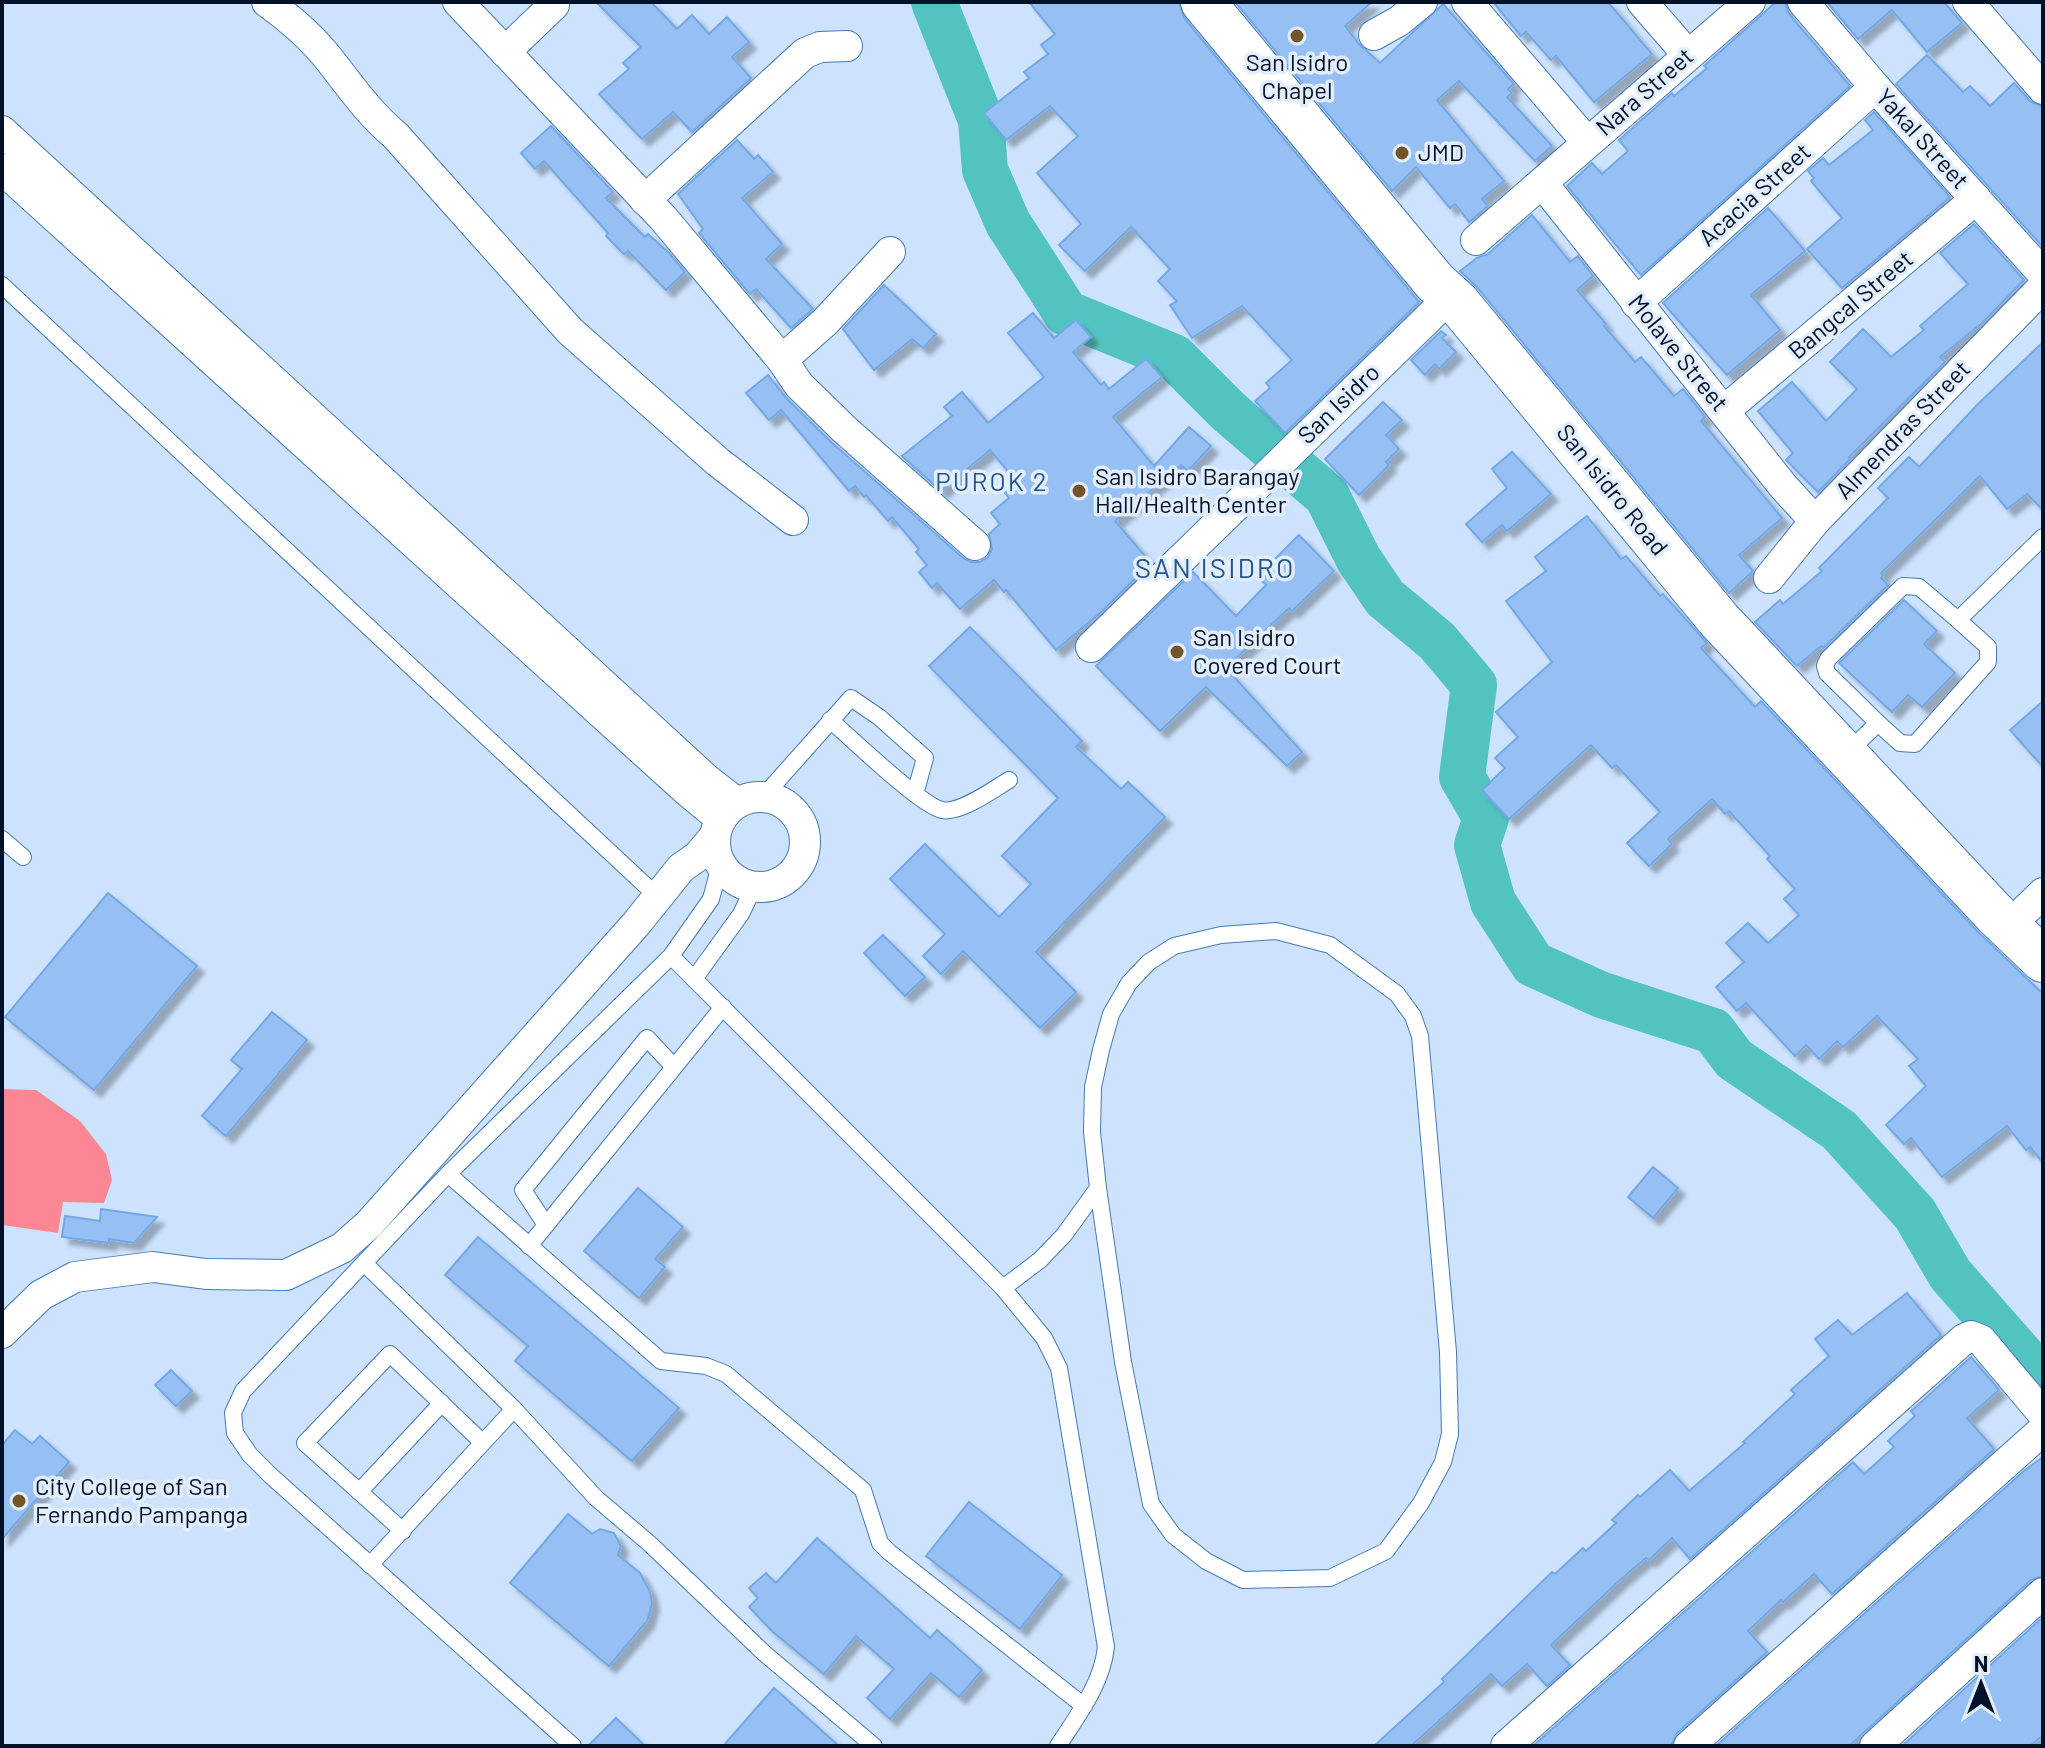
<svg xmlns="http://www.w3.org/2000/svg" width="2045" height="1748" viewBox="0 0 2045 1748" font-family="Barlow,sans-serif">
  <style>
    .green { fill: #fb8795 }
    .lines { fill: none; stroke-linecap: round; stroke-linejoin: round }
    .river { stroke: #53c3c1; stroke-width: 46 }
    .building { fill: #96c0f4; stroke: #73a8e7; stroke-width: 2; filter: url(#shadow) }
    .lane-casing { stroke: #4679b5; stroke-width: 18 }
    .street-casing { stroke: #4679b5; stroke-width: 32 }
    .secondary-casing { stroke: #4679b5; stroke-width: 46 }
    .lane { stroke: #fff; stroke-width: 16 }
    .street { stroke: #fff; stroke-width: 30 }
    .secondary { stroke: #fff; stroke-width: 44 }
    .poi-dot { fill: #74552a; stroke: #e3eefc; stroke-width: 3 }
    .labels { text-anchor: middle; stroke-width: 7; stroke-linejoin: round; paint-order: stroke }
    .poi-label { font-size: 24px; fill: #001128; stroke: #e3eefc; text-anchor: start }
    .street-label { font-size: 24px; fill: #001128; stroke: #e3eefc }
    .neighbourhood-label { font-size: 26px; letter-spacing: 2px; fill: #23568f; stroke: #e3eefc }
    .quarter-label { font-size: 28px; letter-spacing: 2px; fill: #23568f; stroke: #e3eefc }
  </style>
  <defs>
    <filter id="shadow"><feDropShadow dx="7" dy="7" stdDeviation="2" flood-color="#0004"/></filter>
  </defs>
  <rect width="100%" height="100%" fill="#cce2fd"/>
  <!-- green -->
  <polygon class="green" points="2,1089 36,1090 80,1121 106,1154 112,1180 104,1203 63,1202 58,1233 2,1225"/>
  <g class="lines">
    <!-- river -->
    <polyline class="river" points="934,2 981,120 985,170 1008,223 1066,313 1174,357 1228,411 1327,496 1358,558 1385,598 1437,641 1474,685 1462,777 1486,818 1477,845 1493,902 1533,964 1602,995 1713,1031 1734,1059 1839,1130 1915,1214 1950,1274 2043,1380"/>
  </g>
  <!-- building -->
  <g class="building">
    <polygon points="596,2 651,2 677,29 692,15 709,34 727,17 749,42 732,57 751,78 692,132 673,112 642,139 599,94 629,69 623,63 641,47"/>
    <polygon points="1029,2 1179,2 1184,18 1419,302 1285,433 1255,401 1270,388 1266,383 1292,360 1242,306 1192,338 1170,305 1177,301 1158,281 1170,269 1131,227 1085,271 1059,245 1081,224 1037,173 1078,136 1050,106 1006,140 984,113 1029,78 1024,72 1048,54 1041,45 1055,34"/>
    <polygon points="1235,2 1372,2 1345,26 1359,44 1380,63 1443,4 1514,84 1508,89 1512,93 1507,97 1552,146 1535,161 1459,81 1437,100 1504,181 1482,199 1488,206 1469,222 1455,204 1450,208 1416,167 1392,191"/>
    <polygon points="1493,2 1608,2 1652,54 1594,102 1556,56 1551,60 1526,32 1521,36"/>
    <polygon points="1776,2 1785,2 1789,14 1850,86 1641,275 1567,186 1592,163 1602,174 1628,151 1619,140 1672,93 1674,96 1707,68 1704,66"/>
    <polygon points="1827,2 1944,2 1962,23 1927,52 1892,10 1858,39"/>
    <polygon points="1927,55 1963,92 1970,86 1990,106 2014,83 2030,101 2043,107 2043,247 1896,84"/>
    <polygon points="1874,112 1950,197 1842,288 1807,249 1842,218 1811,181 1814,178 1808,171 1823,158 1829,165 1873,130 1865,120"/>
    <polygon points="551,126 613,192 606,198 645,237 648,234 669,253 685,272 666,290 628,251 624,254 606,236 608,233 544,161 535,169 521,153"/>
    <polygon points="737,140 754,159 758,155 773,172 742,198 782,244 766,259 813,309 791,328 756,289 750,294 699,233 703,229 678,194"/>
    <polygon points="1768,208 1805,251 1751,295 1780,330 1727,375 1663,303"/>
    <polygon points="1532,215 1570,262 1578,256 1593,276 1577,290 1606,324 1604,326 1635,362 1641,357 1674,396 1683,389 1705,417 1701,421 1782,518 1739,555 1753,571 1729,593 1477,287 1460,271 1477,258 1488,254"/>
    <polygon points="1974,224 2024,280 1982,323 1940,357 1945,362 1849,457 1851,458 1818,492 1786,460 1793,453 1758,411 1792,382 1826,421 1857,389 1830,362 1863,329 1891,357 1924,330 1920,326 1968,284 1940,253"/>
    <polygon points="884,285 936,334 923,348 912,339 874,370 843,329"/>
    <polygon points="1033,313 1054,338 1076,320 1091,337 1073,352 1101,385 1104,382 1109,389 1146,359 1162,377 1113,417 1154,466 1189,427 1211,446 1188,471 1181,465 1115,521 1151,563 1101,612 1056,650 1006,590 1004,592 994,580 960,609 937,583 932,588 919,572 927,565 916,552 919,549 892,517 888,521 866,495 864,497 855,486 849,491 781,410 769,420 746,393 768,375 786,398 831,442 963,558 971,562 980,562 988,557 992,549 989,534 1000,524 991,513 1009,498 1005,493 1018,483 990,450 941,491 902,456 952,416 944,407 962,392 988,423 1044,377 1008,333"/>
    <polygon points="1441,331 1446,335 1442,338 1456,352 1439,369 1435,364 1425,375 1411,360"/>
    <polygon points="2043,342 2043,510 2027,494 2007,509 1980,476 1881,573 1883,575 1881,578 1888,585 1823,648 1821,646 1797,666 1755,622 1780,600 1783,604 1822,571 1819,568 1888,498 1878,488 1909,457 1919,467 1977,405"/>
    <polygon points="1383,402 1402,420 1386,435 1399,449 1386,462 1389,465 1359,495 1325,459"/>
    <polygon points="1512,452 1551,494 1507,531 1502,525 1482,542 1466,524 1507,488 1492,469"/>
    <polygon points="1587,516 1621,559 1626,556 1660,596 1663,594 1682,615 1707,643 1701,648 1755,707 1761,701 1977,931 2043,994 2043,1163 2030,1147 2026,1150 2007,1126 1942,1177 1911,1138 1904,1144 1886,1125 1926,1086 1909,1066 1918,1059 1877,1016 1843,1047 1837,1041 1819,1059 1806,1045 1795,1056 1746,1003 1737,1011 1716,987 1744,962 1726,943 1748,923 1768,943 1799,915 1784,899 1795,889 1767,859 1770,856 1729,811 1725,814 1712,799 1668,839 1672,844 1649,866 1627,843 1660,812 1616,765 1612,768 1591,745 1509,819 1482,790 1505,768 1495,758 1518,737 1496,712 1552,662 1506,601 1546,571 1535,557"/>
    <polygon points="1299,535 1334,571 1292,611 1289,608 1226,668 1302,752 1287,766 1206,687 1160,731 1096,666 1193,572 1236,616 1266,585 1261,580 1280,562 1276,558"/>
    <polygon points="1904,600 1937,631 1924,644 1955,673 1922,707 1908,695 1892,712 1839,663"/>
    <polygon points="970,627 1082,741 1076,747 1121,789 1128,782 1165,817 1036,952 1076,992 1040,1028 963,951 941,974 923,956 945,934 890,879 925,844 999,917 1031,884 1002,856 1058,798 929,666"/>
    <polygon points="2043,701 2043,767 2010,730"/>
    <polygon points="108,893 197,966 94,1090 5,1017"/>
    <polygon points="883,935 925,977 905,996 864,953"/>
    <polygon points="272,1012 307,1040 226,1136 202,1116 242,1069 231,1060"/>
    <polygon points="1653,1167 1678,1188 1653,1218 1628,1197"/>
    <polygon points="638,1188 683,1227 655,1259 665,1267 639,1298 584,1251"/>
    <polygon points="101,1209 157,1217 134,1243 109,1239 109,1243 62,1237 65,1216 100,1221"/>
    <polygon points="478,1237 679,1408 632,1461 515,1361 528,1346 445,1275"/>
    <polygon points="1907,1293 1941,1335 1690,1559 1672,1538 1649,1560 1646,1558 1620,1580 1551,1645 1570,1665 1547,1686 1527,1664 1502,1686 1491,1674 1411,1746 1374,1746 1444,1682 1442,1679 1552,1572 1555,1574 1583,1548 1586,1551 1616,1523 1612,1520 1638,1495 1640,1497 1670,1470 1689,1491 1745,1443 1743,1442 1795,1394 1791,1390 1829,1356 1815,1339 1838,1320 1852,1335"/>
    <polygon points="1971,1357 1999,1390 1967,1418 1994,1449 1832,1594 1814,1574 1783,1602 1781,1600 1748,1631 1767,1652 1677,1733 1671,1746 1533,1746 1853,1462 1864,1474 1894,1447 1888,1441 1915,1416 1911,1411"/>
    <polygon points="171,1370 192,1391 176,1406 155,1385"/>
    <polygon points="15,1430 32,1444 40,1436 69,1462 2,1539 2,1445"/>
    <polygon points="2043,1457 2043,1576 2031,1580 1849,1746 1716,1746 2025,1470"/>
    <polygon points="969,1502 1062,1575 1020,1629 926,1556"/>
    <polygon points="568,1514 592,1534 600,1529 614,1533 621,1546 618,1555 640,1573 650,1592 652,1604 647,1621 609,1666 510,1583"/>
    <polygon points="817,1538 930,1638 937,1630 982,1670 959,1697 931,1673 890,1719 867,1698 894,1669 856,1636 824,1674 772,1631 749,1607 758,1598 749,1588 766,1573 776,1583"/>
    <polygon points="2043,1617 2043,1735 2030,1746 1902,1746"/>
    <polygon points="774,1688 839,1746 723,1746"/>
    <polygon points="616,1718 645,1746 588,1746"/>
  </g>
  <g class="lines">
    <defs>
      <g id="lane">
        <polyline points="2,285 659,898"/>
        <path d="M830,720c20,17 91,86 112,90 18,4 52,-21 67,-30"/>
        <polyline points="1878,723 1900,743 1915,744 1988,662 1988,647 1958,620"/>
        <polyline points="1846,754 1878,723 1827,673 1825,666 1828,659 1903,586 1919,587 1958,620 2043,537"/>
        <polyline points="763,797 851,698 879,717 925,758 915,794"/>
        <polyline points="2,839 23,857"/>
        <path d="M671,956l332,332 41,50 15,30 47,279c-4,37 -28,68 -48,99"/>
        <polyline points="694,979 741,914 754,887"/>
        <polyline points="448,1174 661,1361 706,1366 726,1374 863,1490 880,1543 889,1552 1084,1706"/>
        <polyline points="546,1225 523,1190 647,1038 674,1067"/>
        <polyline points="529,1246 723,1007"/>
        <polyline points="365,1264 514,1409 596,1498 650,1544 764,1653 874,1746"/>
        <polyline points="1003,1288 1040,1260 1064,1235 1098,1188 1092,1132 1093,1087 1101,1050 1111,1014 1129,983 1149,962 1174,946 1221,935 1276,931 1330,945 1397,994 1413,1016 1420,1036 1448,1352 1450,1434 1443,1462 1421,1503 1386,1551 1330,1578 1243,1580 1206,1561 1173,1535 1151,1504 1123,1362 1098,1188"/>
        <polyline points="359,1492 442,1403"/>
        <polyline points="403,1531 305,1443 390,1354 482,1442"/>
        <polyline points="370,1565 514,1409"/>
        <polyline points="573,1746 270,1475 250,1455 235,1433 233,1413 243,1391 448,1174 671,956 711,899 720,865"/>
      </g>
      <g id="street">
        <path d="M267,2c21,15 40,31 57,51 23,28 42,58 71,82l175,196 148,131 75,58"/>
        <polyline points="458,2 663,218 782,360 799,385 844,429 975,545"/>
        <polyline points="1467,2 1587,142"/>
        <polyline points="1642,2 1688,55"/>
        <polyline points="1803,2 1875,87 2043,274"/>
        <polyline points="1968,2 2043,89"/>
        <polyline points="1374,35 1399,21 1422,2"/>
        <polyline points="505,52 554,5"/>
        <polyline points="2,131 705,778 737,803"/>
        <polyline points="2,169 686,790 721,819"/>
        <polyline points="1543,184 1783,486 1815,521"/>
        <polyline points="645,200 805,53 820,47 847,46"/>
        <polyline points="1476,240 1750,2"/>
        <polyline points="1636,303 1875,87"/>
        <polyline points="782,360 825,322 890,252"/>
        <polyline points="1725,410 1976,199"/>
        <polyline points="1769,578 1815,521 2043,287"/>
        <polyline points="1091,647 1451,296"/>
        <circle cx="760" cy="842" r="45"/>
        <polyline points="2008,927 2043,893"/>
        <polyline points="2,1333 41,1295 75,1277 153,1267 206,1274 286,1275 342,1248 369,1224 636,924 681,868 698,856 714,837"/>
        <polyline points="1506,1746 1964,1339 1971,1336 1981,1340 2043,1414"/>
        <polyline points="1689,1746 2043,1430"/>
        <polyline points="1875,1746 2043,1593"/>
      </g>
      <polyline id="secondary" points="1203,2 1435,282 1458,303 1719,620 1995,914 2043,960"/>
    </defs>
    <!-- lane casing -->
    <use href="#lane" class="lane-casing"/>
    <!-- street casing -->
    <use href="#street" class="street-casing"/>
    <!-- secondary casing -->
    <use href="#secondary" class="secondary-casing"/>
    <!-- lane -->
    <use href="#lane" class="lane"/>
    <!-- street -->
    <use href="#street" class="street"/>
    <!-- secondary -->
    <use href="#secondary" class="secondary"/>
  </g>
  <!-- markers -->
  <g class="poi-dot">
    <circle cx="1297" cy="36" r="8"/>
    <circle cx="1402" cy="153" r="8"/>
    <circle cx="1079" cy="491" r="8"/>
    <circle cx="1177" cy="652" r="8"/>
    <circle cx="19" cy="1501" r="8"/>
  </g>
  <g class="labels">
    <!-- poi labels -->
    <g class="poi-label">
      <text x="1297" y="71" text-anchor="middle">San Isidro<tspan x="1297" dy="28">Chapel</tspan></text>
      <text x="1418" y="161">JMD</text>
      <text x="1095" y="485">San Isidro Barangay<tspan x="1095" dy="28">Hall/Health Center</tspan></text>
      <text x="1193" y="646">San Isidro<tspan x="1193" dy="28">Covered Court</tspan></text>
      <text x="35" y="1495">City College of San<tspan x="35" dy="28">Fernando Pampanga</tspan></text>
    </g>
    <!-- street labels -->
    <g class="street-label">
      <text transform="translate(1645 92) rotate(-41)" y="8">Nara Street</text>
      <text transform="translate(1922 139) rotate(48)" y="8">Yakal Street</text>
      <text transform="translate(1755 195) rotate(-42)" y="8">Acacia Street</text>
      <text transform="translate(1851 305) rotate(-40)" y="8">Bangcal Street</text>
      <text transform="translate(1678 353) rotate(51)" y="8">Molave Street</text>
      <text transform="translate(1339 404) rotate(-44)" y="8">San Isidro</text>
      <text transform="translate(1903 430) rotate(-46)" y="8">Almendras Street</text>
      <text transform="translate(1612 490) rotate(51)" y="8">San Isidro Road</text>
    </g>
    <!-- neighbourhood labels -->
    <g class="neighbourhood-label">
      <text x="992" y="491">PUROK 2</text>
    </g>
    <!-- quarter labels -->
    <g class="quarter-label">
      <text x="1215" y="578">SAN ISIDRO</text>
    </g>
  </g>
  <!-- border -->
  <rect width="2045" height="1748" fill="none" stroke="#001128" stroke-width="8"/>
  <!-- north arrow -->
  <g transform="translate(1981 1684)" stroke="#e3eefc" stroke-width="6" paint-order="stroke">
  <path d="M0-6L14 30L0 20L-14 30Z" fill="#001128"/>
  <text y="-12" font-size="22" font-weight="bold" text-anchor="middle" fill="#001128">N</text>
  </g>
</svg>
